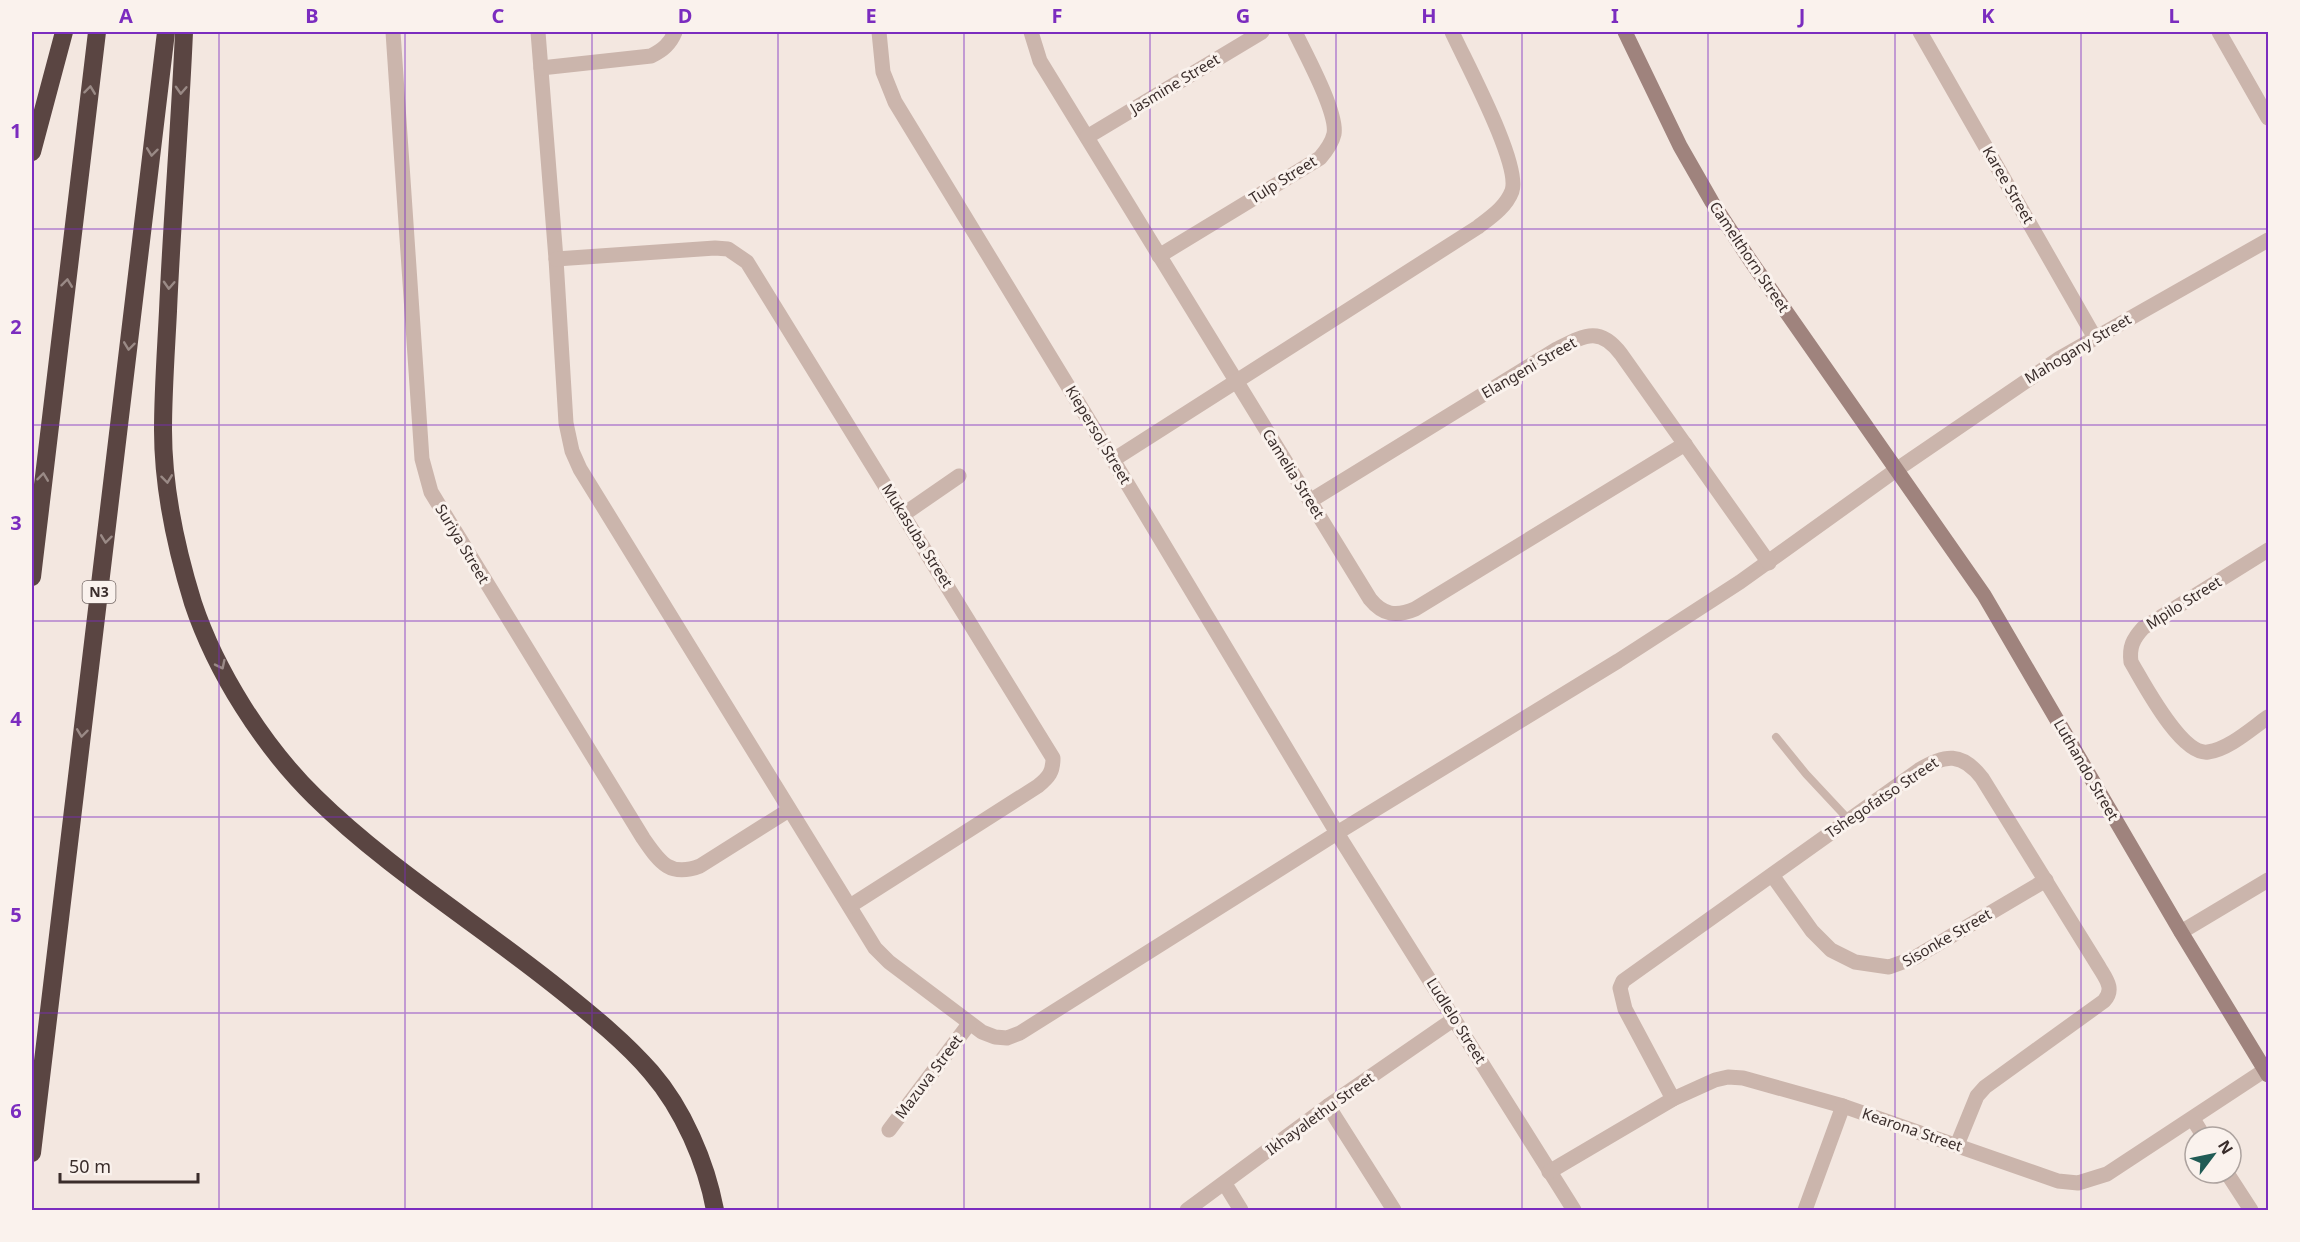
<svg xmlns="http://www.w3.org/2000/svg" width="2300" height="1242" viewBox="0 0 2300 1242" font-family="'Noto Sans',sans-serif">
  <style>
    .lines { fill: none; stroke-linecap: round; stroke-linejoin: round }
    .lane { stroke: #cbb5ac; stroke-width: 8 }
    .street { stroke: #cbb5ac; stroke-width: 15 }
    .secondary { stroke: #9f837d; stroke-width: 15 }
    .highway { stroke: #5a4542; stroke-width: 18 }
    .oneway { stroke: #9a8a86 }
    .grid { fill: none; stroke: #7b2cbf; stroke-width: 1.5; stroke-opacity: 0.55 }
    .labels { text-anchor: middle; stroke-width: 6; stroke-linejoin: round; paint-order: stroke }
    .shield { fill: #faf2ed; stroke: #746865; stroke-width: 1.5 }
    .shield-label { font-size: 14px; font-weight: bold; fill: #3a2d2b }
    .street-label { font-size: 15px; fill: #3a2d2b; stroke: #faf2ed }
    .neatline { fill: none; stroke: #7b2cbf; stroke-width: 2 }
    .grid-label { font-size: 20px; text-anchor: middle; font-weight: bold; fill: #7b2cbf }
  </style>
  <rect width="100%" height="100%" fill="#f3e7e0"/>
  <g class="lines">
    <!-- lane -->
    <polyline class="lane" points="1776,737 1806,774 1849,820"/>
    <!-- street -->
    <g class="street">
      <path d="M393,32l29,427 9,33 212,346c16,23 26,40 57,28l89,-56"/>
      <polyline points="538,32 556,259 566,423 572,451 580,469 875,948 889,962 982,1032 995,1037 1007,1038 1020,1033 1337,833 1618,661 1740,582 1896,470 2060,358 2268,240"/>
      <polyline points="879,32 883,72 895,102 1113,460 1337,833 1574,1210"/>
      <path d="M1031,32l9,29 330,538c13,16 26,18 45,10l270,-165"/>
      <polyline points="1920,32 2095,338"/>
      <polyline points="2219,32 2268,118"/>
      <path d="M541,68l110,-12c12,-6 19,-12 24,-24"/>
      <polyline points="1087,137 1262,32"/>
      <path d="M1159,256l161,-98c6,-7 12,-15 14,-24 4,-21 -29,-81 -39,-102"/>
      <path d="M556,259l159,-11 13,1 19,13 306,496c0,14 -4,19 -15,28l-188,120"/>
      <path d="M1113,460l365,-233c13,-10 28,-20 34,-36 9,-27 -47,-130 -60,-159"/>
      <path d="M1310,501l247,-152c28,-14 43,-23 64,5l148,209"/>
      <polyline points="904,514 959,476"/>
      <path d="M2268,550l-125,78c-10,11 -14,19 -12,34 12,20 50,94 77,90 21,-3 43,-23 60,-35"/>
      <polyline points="1772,875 1812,931 1831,950 1855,962 1889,967 1914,958 2046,880"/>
      <polyline points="2181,932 2268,880"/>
      <path d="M1673,1099l-48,-90 -5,-21 3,-7 296,-211c26,-16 43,-18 63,8l117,189c7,12 16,22 5,34l-119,86 -8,9 -20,49"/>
      <polyline points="1328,1106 1394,1210"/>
      <polyline points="2193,1119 2204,1137"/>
      <polyline points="889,1130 969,1024"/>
      <polyline points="1549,1172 1673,1099 1715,1080 1728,1077 1743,1078 1843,1106 2058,1181 2078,1183 2107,1174 2265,1070"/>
      <polyline points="2227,1173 2251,1210"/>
      <polyline points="1225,1184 1241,1210"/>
      <polyline points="1187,1210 1328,1106 1454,1019"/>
      <polyline points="1805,1210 1843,1106"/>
    </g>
    <!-- secondary -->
    <polyline class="secondary" points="1625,32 1680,146 1712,202 1750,260 1984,595 2181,932 2268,1075"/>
    <!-- highway -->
    <g class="highway">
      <path d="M184,32c-4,93 -12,186 -16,279 -2,40 -5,80 -5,119 0,58 13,118 30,173 23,69 70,143 122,194 73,72 168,130 248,195 31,25 62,50 88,80 32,37 55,90 64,138"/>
      <polyline points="32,152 64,32"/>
      <polyline points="32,577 97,32"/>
      <polyline points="32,1153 166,32"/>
    </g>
  </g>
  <!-- one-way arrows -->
  <defs><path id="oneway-chevron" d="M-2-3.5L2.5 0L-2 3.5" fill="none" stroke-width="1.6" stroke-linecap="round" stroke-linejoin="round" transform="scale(1.5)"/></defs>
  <g class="oneway">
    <use href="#oneway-chevron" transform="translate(90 90) rotate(-83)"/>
    <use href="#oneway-chevron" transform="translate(181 90) rotate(93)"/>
    <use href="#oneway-chevron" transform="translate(152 152) rotate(97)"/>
    <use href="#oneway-chevron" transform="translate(67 283) rotate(-83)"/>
    <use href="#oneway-chevron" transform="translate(169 285) rotate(93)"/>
    <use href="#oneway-chevron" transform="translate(129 346) rotate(97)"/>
    <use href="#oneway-chevron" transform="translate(43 477) rotate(-83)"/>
    <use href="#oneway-chevron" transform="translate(167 479) rotate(83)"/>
    <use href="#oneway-chevron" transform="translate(106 539) rotate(97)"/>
    <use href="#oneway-chevron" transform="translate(221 665) rotate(64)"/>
    <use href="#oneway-chevron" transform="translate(82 733) rotate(97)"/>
  </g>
  <!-- grid -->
  <path class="grid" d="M219,32v1178M405,32v1178M592,32v1178M778,32v1178M964,32v1178M1150,32v1178M1336,32v1178M1522,32v1178M1708,32v1178M1895,32v1178M2081,32v1178M32,229h2236M32,425h2236M32,621h2236M32,817h2236M32,1013h2236"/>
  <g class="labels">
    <!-- shield labels -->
    <rect class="shield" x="82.5" y="581" width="33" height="22" rx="4.5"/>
    <g class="shield-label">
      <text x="99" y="597">N3</text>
    </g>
    <!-- street labels -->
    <g class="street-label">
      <text transform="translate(1175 84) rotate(-31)" y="5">Jasmine Street</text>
      <text transform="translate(1283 180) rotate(-32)" y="5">Tulp Street</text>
      <text transform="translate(2008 185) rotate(60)" y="5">Karee Street</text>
      <text transform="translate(1749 257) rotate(56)" y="5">Camelthorn Street</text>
      <text transform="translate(2078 349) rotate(-31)" y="5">Mahogany Street</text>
      <text transform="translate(1529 368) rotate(-30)" y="5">Elangeni Street</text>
      <text transform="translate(1098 435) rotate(59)" y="5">Kiepersol Street</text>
      <text transform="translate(1293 474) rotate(58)" y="5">Camelia Street</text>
      <text transform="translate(917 536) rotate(58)" y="5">Mukasuba Street</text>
      <text transform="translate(462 544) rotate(59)" y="5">Suriya Street</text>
      <text transform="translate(2184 603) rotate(-32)" y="5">Mpilo Street</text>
      <text transform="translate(2086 770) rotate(60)" y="5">Luthando Street</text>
      <text transform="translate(1882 798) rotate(-34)" y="5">Tshegofatso Street</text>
      <text transform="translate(1947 938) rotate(-30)" y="5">Sisonke Street</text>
      <text transform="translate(1456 1021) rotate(58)" y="5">Ludlelo Street</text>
      <text transform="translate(929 1077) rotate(-53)" y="5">Mazuva Street</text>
      <text transform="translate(1320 1114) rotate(-36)" y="5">Ikhayalethu Street</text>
      <text transform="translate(1912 1130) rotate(19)" y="5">Kearona Street</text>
    </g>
  </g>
  <!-- border -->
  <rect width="2300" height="1242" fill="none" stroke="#faf2ed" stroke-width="66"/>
  <!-- north arrow -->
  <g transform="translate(2213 1155) rotate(58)"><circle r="28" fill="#faf2ed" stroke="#ada39f" stroke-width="1.5"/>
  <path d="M0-4.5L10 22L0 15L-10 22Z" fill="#205b55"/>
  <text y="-9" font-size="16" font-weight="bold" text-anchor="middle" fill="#3a2d2b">N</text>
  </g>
  <!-- scale -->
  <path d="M60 1173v9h138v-9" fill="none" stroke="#3a2d2b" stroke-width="3"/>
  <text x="69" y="1173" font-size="18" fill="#3a2d2b" stroke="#faf2ed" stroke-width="4.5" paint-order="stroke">50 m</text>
  <rect x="33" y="33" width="2234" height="1176" class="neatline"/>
  <g class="grid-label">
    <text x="126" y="23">A</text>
    <text x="312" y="23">B</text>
    <text x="498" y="23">C</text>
    <text x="685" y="23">D</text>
    <text x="871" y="23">E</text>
    <text x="1057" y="23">F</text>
    <text x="1243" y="23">G</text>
    <text x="1429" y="23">H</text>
    <text x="1615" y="23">I</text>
    <text x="1802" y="23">J</text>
    <text x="1988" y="23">K</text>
    <text x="2174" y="23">L</text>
    <text x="16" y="138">1</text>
    <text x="16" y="334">2</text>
    <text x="16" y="530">3</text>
    <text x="16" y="726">4</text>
    <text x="16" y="922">5</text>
    <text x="16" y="1118">6</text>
  </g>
</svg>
